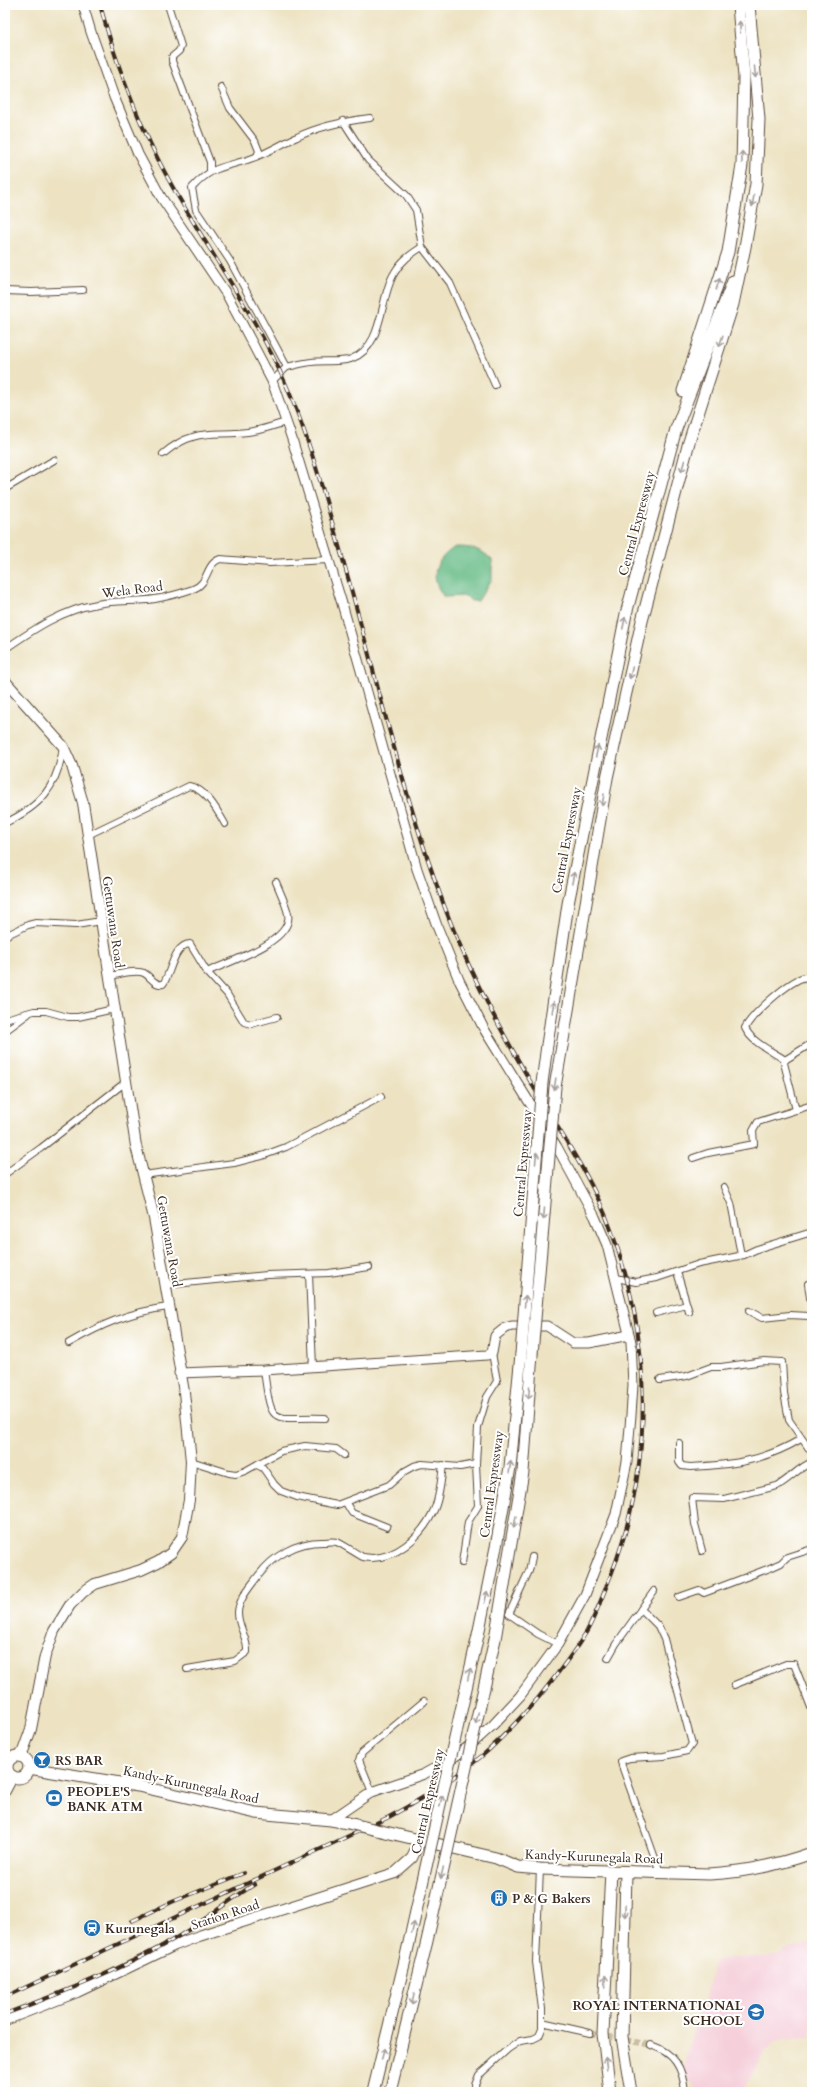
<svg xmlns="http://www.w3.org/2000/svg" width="817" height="2097" viewBox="0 0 817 2097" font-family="Cardo,serif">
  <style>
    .built { fill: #f5cfda }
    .forest { fill: #69bc88; stroke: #527353 }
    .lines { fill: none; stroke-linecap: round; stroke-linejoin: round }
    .street-tunnel { stroke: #c9bea2; stroke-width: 6; stroke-dasharray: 6 3; stroke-linecap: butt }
    .street-casing { stroke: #564637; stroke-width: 8 }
    .secondary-casing { stroke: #564637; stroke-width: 11 }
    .primary-casing { stroke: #564637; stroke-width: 12 }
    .highway-casing { stroke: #564637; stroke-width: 13 }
    .street { stroke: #fff; stroke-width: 6 }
    .secondary { stroke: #fff; stroke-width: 9 }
    .primary { stroke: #fff; stroke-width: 10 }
    .highway { stroke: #fff; stroke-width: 11 }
    .rail-casing { stroke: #3b2a1e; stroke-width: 4 }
    .rail { stroke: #fff; stroke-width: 2.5; stroke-dasharray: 8; stroke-linecap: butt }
    .highway-bridge-casing { stroke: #564637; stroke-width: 13; stroke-linecap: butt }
    .highway-bridge { stroke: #fff; stroke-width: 11 }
    .oneway { stroke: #a79f9a }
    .labels { text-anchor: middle; stroke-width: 4; stroke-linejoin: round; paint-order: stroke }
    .street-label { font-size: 13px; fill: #3b2a1e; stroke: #fff }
    .poi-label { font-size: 13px; font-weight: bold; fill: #3b2a1e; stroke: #fff; text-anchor: start }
  </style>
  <rect width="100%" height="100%" fill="#fff"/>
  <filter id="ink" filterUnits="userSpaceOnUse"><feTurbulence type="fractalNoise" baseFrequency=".025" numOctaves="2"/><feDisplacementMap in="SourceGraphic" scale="8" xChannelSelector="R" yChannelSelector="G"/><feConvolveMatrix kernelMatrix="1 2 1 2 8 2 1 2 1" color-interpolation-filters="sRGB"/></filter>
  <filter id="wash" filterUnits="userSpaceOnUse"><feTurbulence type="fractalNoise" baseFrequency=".012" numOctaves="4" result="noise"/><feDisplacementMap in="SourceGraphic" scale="16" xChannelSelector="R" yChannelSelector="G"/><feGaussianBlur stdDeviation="0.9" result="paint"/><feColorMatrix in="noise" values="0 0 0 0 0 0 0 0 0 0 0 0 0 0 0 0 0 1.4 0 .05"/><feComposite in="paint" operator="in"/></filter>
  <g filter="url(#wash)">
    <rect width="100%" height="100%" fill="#ede3c3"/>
    <!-- built -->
    <polygon class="built" points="812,1943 812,2036 774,2042 764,2053 742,2092 699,2092 682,2072 694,2026 706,1998 713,1962 722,1959 776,1956 790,1948"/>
    <!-- forest -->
    <path class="forest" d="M455,547c15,0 26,1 37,13v19l-14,22h-7l-5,-5 -22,1c-16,-21 -9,-37 11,-50z"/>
  </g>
  <g filter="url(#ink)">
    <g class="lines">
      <!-- street-tunnel -->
      <polyline class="street-tunnel" points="590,2033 651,2045"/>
      <defs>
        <g id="street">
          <polyline points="168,5 181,46 179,51 172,57 172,61 210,162 210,171"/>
          <polyline points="221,87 230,108 255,141 259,151 257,156"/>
          <polyline points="343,121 368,160 406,195 416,210 422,247 450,283 495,385"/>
          <polyline points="5,291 31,292 83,290"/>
          <path d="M287,367c8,-2 16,-4 24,-5 13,-2 28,1 40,-3 34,-12 28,-63 44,-87 6,-11 16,-18 27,-25"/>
          <path d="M272,381l15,-14 -57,-106 -34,-51 -4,-22c21,-23 31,-20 58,-29 16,-5 31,-15 47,-22 23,-11 48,-16 73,-19"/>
          <path d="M163,454c34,-29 53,-16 91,-23 11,-2 22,-6 32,-9"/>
          <polyline points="5,489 54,460"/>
          <path d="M5,649c29,-20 57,-39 92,-45 19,-4 39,-2 58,-5 12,-2 26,-6 38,-10 16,-5 12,-25 27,-30l50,4 58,-3"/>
          <path d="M5,823c36,-17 52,-36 58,-75"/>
          <path d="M88,835l101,-49c17,3 28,24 36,38"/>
          <polyline points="5,936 28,925 36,923 76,925 101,921"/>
          <path d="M207,972c20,-10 87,-30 81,-58 -2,-10 -8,-22 -12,-32"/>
          <path d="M109,976c9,-1 26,-7 35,-3 7,4 11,13 19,11 8,-10 10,-39 27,-40l17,28 20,22 17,28 7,2 26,-7"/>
          <polyline points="5,1019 34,1011 46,1011 68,1017 78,1017 114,1009"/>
          <polyline points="5,1031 28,1014"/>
          <path d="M785,1060c-13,-9 -33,-17 -40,-32 8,-15 44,-47 60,-51l7,6"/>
          <polyline points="796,1110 784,1063 785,1060 812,1043"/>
          <polyline points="693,1158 708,1153 754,1144 753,1131 758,1122 812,1105"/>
          <polyline points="5,1174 41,1148 127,1081"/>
          <polyline points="143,1175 234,1163 262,1156 286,1147 381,1097"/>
          <polyline points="724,1187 731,1203 741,1255"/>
          <polyline points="677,1272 689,1312"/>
          <polyline points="309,1274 313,1367"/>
          <polyline points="616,1278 636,1282 657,1278 699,1264 744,1255 757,1249 812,1232"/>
          <polyline points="812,1283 808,1284 812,1311"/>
          <polyline points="165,1285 267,1275 329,1273 369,1267"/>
          <polyline points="749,1311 762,1318 790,1315 809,1316 812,1314"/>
          <polyline points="656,1313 687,1305"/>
          <path d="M69,1343c33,-19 61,-31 99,-36"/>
          <path d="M264,1370c8,60 7,46 61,48"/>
          <polyline points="660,1380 687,1376 711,1367 721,1367 764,1361 782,1362 784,1393 789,1420 812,1453"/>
          <path d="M679,1443v19l3,4 8,1c42,-2 74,-6 111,-28"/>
          <polyline points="191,1461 229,1473 236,1474 245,1471 281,1451 305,1446 336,1449 344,1455"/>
          <polyline points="257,1465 263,1468 274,1484 281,1491 297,1497 337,1505 389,1485 405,1471 414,1466 422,1464 460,1467 476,1464"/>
          <polyline points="346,1503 352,1513 387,1527"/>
          <path d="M702,1551l-7,-27 -3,-26 32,1 53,-13c13,-7 21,-18 35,-24"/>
          <polyline points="532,1557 529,1571 509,1614 538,1634 558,1644"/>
          <polyline points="462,1563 468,1522 478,1506 476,1464 478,1427 487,1397 497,1381 492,1353"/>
          <polyline points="679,1597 699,1590 704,1593 770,1568 781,1563 787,1557 812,1549"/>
          <polyline points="641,1609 658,1626 664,1639 692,1744 687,1751 664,1756 630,1758 621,1761 622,1766 660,1872"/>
          <polyline points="608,1658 616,1644 654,1591"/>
          <path d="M187,1669l48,-8 12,-9c1,-14 -9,-25 -9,-39 0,-13 12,-26 20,-37 15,-20 38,-34 64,-34 5,0 11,-1 15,0 7,3 23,14 26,15 31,6 59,-21 71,-47 6,-13 7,-30 9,-45"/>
          <polyline points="734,1685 786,1664 794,1664 812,1710"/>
          <polyline points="372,1792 359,1760 362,1753 424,1701"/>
          <polyline points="542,2022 590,2033"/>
          <path d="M651,2045c23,8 32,22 34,47"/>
          <polyline points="476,2092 475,2085 479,2075 508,2049 520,2041 533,2039 539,2036 542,2029 542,2009 536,1962 540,1869"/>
        </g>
        <g id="secondary">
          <polyline points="83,5 91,32 114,97 138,154 161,197 227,295 272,381 292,439 343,607 417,869 437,926 459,980 484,1029 557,1147 595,1217 607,1245 631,1342 633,1385 631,1415 627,1462 616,1514 585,1595 558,1644 520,1696 493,1725 473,1743 453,1758 424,1774 372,1792 331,1820"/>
          <polyline points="179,1373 264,1370 487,1355 492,1353 495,1336 505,1328 512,1326 547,1326 573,1343 589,1343 629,1335"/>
        </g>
        <g id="primary">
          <polyline points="5,681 63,746 72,766 83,803 136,1146 154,1218 184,1392 191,1461 189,1500 182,1537 171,1553 158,1562 141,1570 95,1584 83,1592 70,1605 54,1631 45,1656 31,1729 21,1757"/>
          <polyline points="5,1791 13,1776"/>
          <polyline points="5,2020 77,1992 175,1945 199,1936 395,1873 412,1858 421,1839"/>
        </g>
        <g id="highway">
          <polyline points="683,391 728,252 742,165 744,77 738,5"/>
          <polyline points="547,1045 568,904 626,614 676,429 733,281"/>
          <polyline points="562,1046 607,778 642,621 689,442 733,304 745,247 756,184 759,119 749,5"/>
          <polyline points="478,1635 496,1547 510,1467 521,1354"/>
          <polyline points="495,1639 523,1472 532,1354"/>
          <circle cx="18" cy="1767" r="11"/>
          <polyline points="29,1768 138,1786 256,1813 331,1820 348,1823"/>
          <path d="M377,1830l119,28 22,9 22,2 169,5c36,-2 69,-9 103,-21"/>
          <polyline points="626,1872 622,2037 631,2092"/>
          <polyline points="610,2092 603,2034 611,1871"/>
        </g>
      </defs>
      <!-- street casing -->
      <use href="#street" class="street-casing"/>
      <!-- secondary casing -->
      <use href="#secondary" class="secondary-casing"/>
      <!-- primary casing -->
      <use href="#primary" class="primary-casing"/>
      <!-- highway casing -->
      <use href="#highway" class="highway-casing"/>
      <!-- street -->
      <use href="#street" class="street"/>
      <!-- secondary -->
      <use href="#secondary" class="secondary"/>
      <!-- primary -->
      <use href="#primary" class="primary"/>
      <!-- highway -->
      <use href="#highway" class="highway"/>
      <defs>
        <g id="rail">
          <polyline points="132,1921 172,1902 244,1873"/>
          <path d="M5,1997l384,-180c33,-18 65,-38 94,-62 20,-17 38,-38 56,-58 17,-21 34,-43 48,-66 10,-18 16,-37 24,-56 43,-112 42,-235 -1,-348 -17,-47 -47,-90 -73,-134 -32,-55 -63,-111 -87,-172 -50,-129 -78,-266 -118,-399 -13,-46 -26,-91 -45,-135 -31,-72 -78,-135 -116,-203 -31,-56 -54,-117 -71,-179"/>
          <path d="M5,2014c56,-21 112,-42 164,-72 30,-17 57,-40 86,-58"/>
        </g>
      </defs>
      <!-- rail casing -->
      <use href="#rail" class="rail-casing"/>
      <!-- rail -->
      <use href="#rail" class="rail"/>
      <defs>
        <g id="highway-bridge">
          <polyline points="521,1354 542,1083 547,1045"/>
          <polyline points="532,1354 555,1087 562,1046"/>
          <polyline points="348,1823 377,1830"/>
          <polyline points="373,2092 406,1956 478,1635"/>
          <polyline points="390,2092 427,1941 495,1639"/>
        </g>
      </defs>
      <!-- highway-bridge casing -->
      <use href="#highway-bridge" class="highway-bridge-casing"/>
      <!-- highway-bridge -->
      <use href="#highway-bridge" class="highway-bridge"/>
    </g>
    <!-- one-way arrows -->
    <defs><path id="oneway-shaft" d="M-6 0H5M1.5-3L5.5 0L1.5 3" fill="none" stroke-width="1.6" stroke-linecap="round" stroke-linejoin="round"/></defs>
    <g class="oneway">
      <use href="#oneway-shaft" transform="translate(740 27) rotate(-94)"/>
      <use href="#oneway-shaft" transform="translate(755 72) rotate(85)"/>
      <use href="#oneway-shaft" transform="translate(742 157) rotate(-89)"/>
      <use href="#oneway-shaft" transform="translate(753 201) rotate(100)"/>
      <use href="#oneway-shaft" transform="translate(718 284) rotate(-72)"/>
      <use href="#oneway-shaft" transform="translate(721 341) rotate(108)"/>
      <use href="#oneway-shaft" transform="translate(683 466) rotate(105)"/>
      <use href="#oneway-shaft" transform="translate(624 623) rotate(-78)"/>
      <use href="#oneway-shaft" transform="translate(631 673) rotate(103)"/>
      <use href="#oneway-shaft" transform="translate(597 751) rotate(-78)"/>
      <use href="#oneway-shaft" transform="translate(603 800) rotate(100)"/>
      <use href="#oneway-shaft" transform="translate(573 878) rotate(-79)"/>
      <use href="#oneway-shaft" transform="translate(553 1007) rotate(-82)"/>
      <use href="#oneway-shaft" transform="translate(555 1084) rotate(98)"/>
      <use href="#oneway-shaft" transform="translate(536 1158) rotate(-85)"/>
      <use href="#oneway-shaft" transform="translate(544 1214) rotate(95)"/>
      <use href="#oneway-shaft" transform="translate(525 1301) rotate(-85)"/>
      <use href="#oneway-shaft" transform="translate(529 1393) rotate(95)"/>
      <use href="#oneway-shaft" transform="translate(510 1467) rotate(-82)"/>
      <use href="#oneway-shaft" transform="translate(515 1522) rotate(99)"/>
      <use href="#oneway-shaft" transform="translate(486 1597) rotate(-78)"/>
      <use href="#oneway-shaft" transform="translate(469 1674) rotate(-77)"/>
      <use href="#oneway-shaft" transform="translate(477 1718) rotate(103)"/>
      <use href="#oneway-shaft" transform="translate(441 1801) rotate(-77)"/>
      <use href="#oneway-shaft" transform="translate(442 1873) rotate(103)"/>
      <use href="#oneway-shaft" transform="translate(625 1911) rotate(91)"/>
      <use href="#oneway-shaft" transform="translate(413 1928) rotate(-77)"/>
      <use href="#oneway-shaft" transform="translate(605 1981) rotate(-87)"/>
      <use href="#oneway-shaft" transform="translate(413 1999) rotate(104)"/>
      <use href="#oneway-shaft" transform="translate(383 2054) rotate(-76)"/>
      <use href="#oneway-shaft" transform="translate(606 2063) rotate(-97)"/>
    </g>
  </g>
  <!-- icons -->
  <defs>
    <symbol id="bar-disc" viewBox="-11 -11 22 22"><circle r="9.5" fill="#1f6fb2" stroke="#fff"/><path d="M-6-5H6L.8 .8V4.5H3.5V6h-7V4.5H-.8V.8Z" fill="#fff"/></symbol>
    <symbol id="bank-disc" viewBox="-11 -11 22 22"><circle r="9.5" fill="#1f6fb2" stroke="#fff"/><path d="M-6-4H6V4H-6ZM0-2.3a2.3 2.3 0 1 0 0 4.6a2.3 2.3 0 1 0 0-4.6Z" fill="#fff"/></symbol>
    <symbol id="building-disc" viewBox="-11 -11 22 22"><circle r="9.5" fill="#1f6fb2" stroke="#fff"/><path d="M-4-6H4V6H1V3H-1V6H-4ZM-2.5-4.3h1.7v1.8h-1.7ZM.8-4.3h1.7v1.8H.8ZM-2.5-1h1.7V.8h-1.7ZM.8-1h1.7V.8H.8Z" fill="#fff"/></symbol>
    <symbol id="station-disc" viewBox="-11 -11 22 22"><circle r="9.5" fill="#1f6fb2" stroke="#fff"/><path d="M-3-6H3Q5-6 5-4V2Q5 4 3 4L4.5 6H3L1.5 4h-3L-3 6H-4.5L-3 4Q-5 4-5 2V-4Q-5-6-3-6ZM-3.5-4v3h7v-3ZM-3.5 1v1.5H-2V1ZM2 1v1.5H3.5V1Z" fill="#fff"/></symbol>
    <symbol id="school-disc" viewBox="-11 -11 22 22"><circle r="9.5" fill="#1f6fb2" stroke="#fff"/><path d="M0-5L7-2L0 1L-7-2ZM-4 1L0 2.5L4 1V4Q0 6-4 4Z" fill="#fff"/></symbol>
  </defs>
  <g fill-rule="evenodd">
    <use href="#bar-disc" x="32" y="1750" width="20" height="20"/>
    <use href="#bank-disc" x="44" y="1788" width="20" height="20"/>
    <use href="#building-disc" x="489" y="1888" width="20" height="20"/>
    <use href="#station-disc" x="82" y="1918" width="20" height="20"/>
    <use href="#school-disc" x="746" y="2002" width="20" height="20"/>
  </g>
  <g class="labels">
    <!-- street labels -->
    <g class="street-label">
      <text transform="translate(636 523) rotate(-75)" y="5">Central Expressway</text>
      <text transform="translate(132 589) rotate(-7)" y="5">Wela Road</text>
      <text transform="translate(566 840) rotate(-79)" y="5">Central Expressway</text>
      <text transform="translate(114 922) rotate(82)" y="5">Gettuwana Road</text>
      <text transform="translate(522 1163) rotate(-85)" y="5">Central Expressway</text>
      <text transform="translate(170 1241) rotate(80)" y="5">Gettuwana Road</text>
      <text transform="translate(491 1484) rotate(-82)" y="5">Central Expressway</text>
      <text transform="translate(191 1784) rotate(12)" y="5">Kandy-Kurunegala Road</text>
      <text transform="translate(427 1801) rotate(-77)" y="5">Central Expressway</text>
      <text transform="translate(594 1856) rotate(2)" y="5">Kandy-Kurunegala Road</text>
      <text transform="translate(225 1914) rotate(-18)" y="5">Station Road</text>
    </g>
    <!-- poi labels -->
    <g class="poi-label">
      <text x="55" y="1765">RS BAR</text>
      <text x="67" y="1796">PEOPLE'S<tspan x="67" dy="15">BANK ATM</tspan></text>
      <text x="512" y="1903">P &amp; G Bakers</text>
      <text x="105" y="1933">Kurunegala</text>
      <text x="743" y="2010" text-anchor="end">ROYAL INTERNATIONAL<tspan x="743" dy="15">SCHOOL</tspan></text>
    </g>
  </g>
  <!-- margin -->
  <rect width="817" height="2097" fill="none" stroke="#fff" stroke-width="20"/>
</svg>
